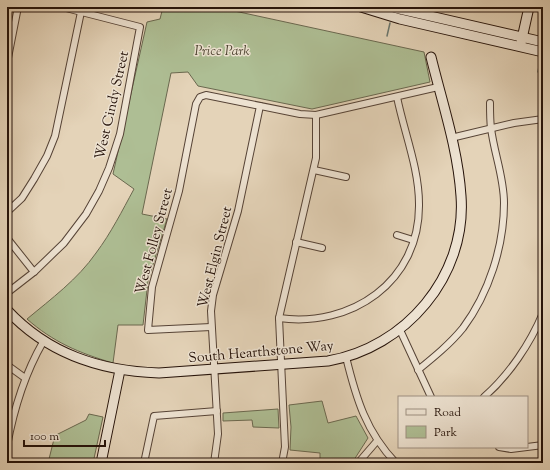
<svg xmlns="http://www.w3.org/2000/svg" width="550" height="470" viewBox="0 0 550 470" font-family="'Sorts Mill Goudy',serif">
  <style>
    .green { fill: #aebe94; stroke: #6a684f }
    .lines { fill: none; stroke-linecap: round; stroke-linejoin: round }
    .stream { stroke: #69766e; stroke-width: 1.5 }
    .street-casing { stroke: #564336; stroke-width: 8 }
    .secondary-casing { stroke: #26130a; stroke-width: 11 }
    .street { stroke: #ede2d1; stroke-width: 6 }
    .secondary { stroke: #ede2d1; stroke-width: 9 }
    .labels { text-anchor: middle; stroke-width: 3; stroke-linejoin: round; paint-order: stroke }
    .park-label { font-size: 14px; font-style: italic; fill: #4f4633; stroke: #ede2d1 }
    .street-label { font-size: 14px; fill: #26130a; stroke: #ede2d1 }
  </style>
  <rect width="100%" height="100%" fill="#e4d3b8"/>
  <filter id="stains"><feTurbulence type="fractalNoise" baseFrequency=".005" numOctaves="4"/><feColorMatrix values="0 0 0 0 .2 0 0 0 0 .09 0 0 0 0 .02 0 0 0 .5 -.17"/></filter>
  <radialGradient id="worn" r=".72"><stop offset=".6" stop-color="#630" stop-opacity="0"/><stop offset="1" stop-color="#630" stop-opacity=".3"/></radialGradient>
  <!-- green -->
  <g class="green">
    <path d="M163,7h53l208,45 6,30 -118,27 -114,-23 -10,-14 -17,1 -29,141 25,5 -19,62 -5,44h-25l-5,38c-34,-10 -60,-21 -86,-44 24,-20 51,-40 69,-66 15,-20 26,-42 38,-64l-21,-15 34,-152 13,-3z"/>
    <polygon points="322,401 328,423 356,416 368,438 352,463 320,463 320,453 290,450 291,427 289,405"/>
    <polygon points="278,409 279,428 253,427 252,420 223,421 223,413"/>
    <polygon points="89,414 103,417 93,463 48,463 54,439 56,435 86,420"/>
  </g>
  <g class="lines">
    <!-- stream -->
    <g class="stream">
      <polyline points="387,36 390,23"/>
      <polyline points="538,72 541,57"/>
    </g>
    <defs>
      <g id="street">
        <polyline points="7,63 18,7"/>
        <polyline points="451,138 514,123 543,119"/>
        <polyline points="314,170 346,177"/>
        <polyline points="7,212 22,198 34,179 47,156 55,136 81,12"/>
        <polyline points="397,235 413,240"/>
        <polyline points="7,238 34,272"/>
        <polyline points="296,242 322,248"/>
        <polyline points="7,293 34,272 64,243 86,214 99,191 109,168 120,134 140,27 62,7"/>
        <path d="M279,318c72,10 141,-36 140,-114 0,-36 -15,-72 -22,-107"/>
        <polyline points="211,327 148,330 152,287 179,191 196,104 200,97 206,95 300,114 316,115 438,87"/>
        <polyline points="400,330 431,397"/>
        <path d="M346,357c10,41 20,75 50,106"/>
        <polyline points="7,365 25,378"/>
        <path d="M418,370c16,-13 32,-26 45,-42 26,-35 41,-82 41,-125 0,-26 -10,-50 -13,-75 -1,-8 -1,-16 -1,-25"/>
        <path d="M484,397c25,-22 46,-53 59,-84"/>
        <path d="M7,446c7,-38 17,-71 36,-104"/>
        <polyline points="499,447 511,449 543,445"/>
        <polyline points="144,463 154,416 217,411"/>
        <polyline points="214,463 218,434 211,311 213,295 238,211 260,106"/>
        <polyline points="282,463 285,447 279,318 316,158 316,115"/>
        <polyline points="358,463 377,441"/>
      </g>
      <g id="secondary">
        <polyline points="361,7 400,19 543,52"/>
        <polyline points="391,7 543,42"/>
        <polyline points="521,43 529,7"/>
        <path d="M7,310c41,44 93,61 152,63l169,-12c77,-13 139,-85 133,-165 -3,-47 -19,-94 -30,-139"/>
        <polyline points="101,463 120,370"/>
      </g>
    </defs>
    <!-- street casing -->
    <use href="#street" class="street-casing"/>
    <!-- secondary casing -->
    <use href="#secondary" class="secondary-casing"/>
    <!-- street -->
    <use href="#street" class="street"/>
    <!-- secondary -->
    <use href="#secondary" class="secondary"/>
  </g>
  <g class="labels">
    <!-- park labels -->
    <g class="park-label">
      <text x="222" y="55">Price Park</text>
    </g>
    <!-- street labels -->
    <g class="street-label">
      <text transform="translate(111 105) rotate(-77)" y="5">West Cindy Street</text>
      <text transform="translate(153 241) rotate(-75)" y="5">West Folley Street</text>
      <text transform="translate(214 257) rotate(-76)" y="5">West Elgin Street</text>
      <text transform="translate(261 351) rotate(-5)" y="5">South Hearthstone Way</text>
    </g>
  </g>
  <!-- margin -->
  <rect width="550" height="470" fill="none" stroke="#e4d3b8" stroke-width="24"/>
  <rect x="8" y="8" width="534" height="454" fill="none" stroke="#26130a" stroke-width="2"/>
  <rect x="12" y="12" width="526" height="446" fill="none" stroke="#26130a"/>
  <!-- legend -->
  <rect x="398" y="396" width="130" height="52" fill="#ede2d1" stroke="#9d8f81"/>
  <rect x="406" y="409" width="20" height="6" fill="#ede2d1" stroke="#9d8f81"/>
  <text x="434" y="416" font-size="12" fill="#26130a">Road</text>
  <rect x="406" y="426" width="20" height="12" fill="#aebe94" stroke="#9d8f81"/>
  <text x="434" y="436" font-size="12" fill="#26130a">Park</text>
  <!-- scale -->
  <path d="M24 440v6h81v-6" fill="none" stroke="#26130a" stroke-width="2"/>
  <text x="30" y="440" font-size="12" fill="#26130a" stroke="#ede2d1" stroke-width="3" paint-order="stroke">100 m</text>
  <rect width="100%" height="100%" filter="url(#stains)"/>
  <rect width="100%" height="100%" fill="url(#worn)"/>
</svg>
